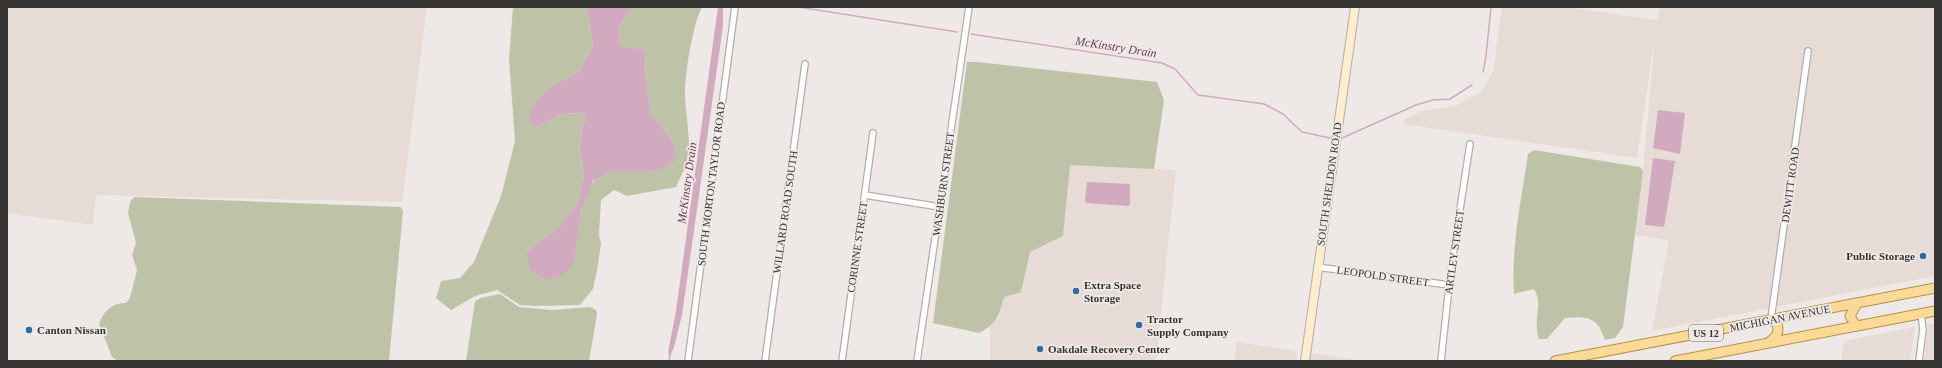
<svg xmlns="http://www.w3.org/2000/svg" width="1942" height="368" viewBox="0 0 1942 368" font-family="'Times New Roman',serif">
  <style>
    .built { fill: #e7dbd5 }
    .green { fill: #bec3a8 }
    .water { fill: #d1aabf }
    .lines { fill: none; stroke-linecap: round; stroke-linejoin: round }
    .stream { stroke: #d1aabf; stroke-width: 1.5 }
    .street-casing { stroke: #b3aeac; stroke-width: 8 }
    .secondary-casing { stroke: #b3aeac; stroke-width: 10 }
    .primary-casing { stroke: #b49048; stroke-width: 11 }
    .street { stroke: #fff; stroke-width: 5.5 }
    .secondary { stroke: #fdedcc; stroke-width: 8 }
    .primary { stroke: #fbda98; stroke-width: 9 }
    .poi-dot { fill: #2e6da3; stroke: #eee9e6; stroke-width: 1.5 }
    .labels { text-anchor: middle; stroke-width: 3.5; stroke-linejoin: round; paint-order: stroke }
    .shield { fill: #eee9e6; stroke: #6d6a68; stroke-width: 1 }
    .shield-label { font-size: 10px; font-weight: bold; fill: #363432 }
    .street-label { font-size: 11px; fill: #363432; stroke: #eee9e6 }
    .poi-label { font-size: 11px; font-weight: bold; fill: #363432; stroke: #eee9e6; text-anchor: start }
    .water-label { font-size: 12px; font-style: italic; fill: #6e3a59; stroke: #eee9e6 }
  </style>
  <rect width="100%" height="100%" fill="#eee9e6"/>
  <!-- built -->
  <g class="built">
    <polygon points="7,7 427,7 402,202 96,195 93,225 7,213"/>
    <polygon points="1502,7 1566,7 1657,20 1660,7 1935,7 1935,276 1652,331 1669,240 1634,235 1643,171 1655,36 1637,158 1403,124 1405,119 1421,111 1455,106 1481,92 1493,73"/>
    <polygon points="1070,164 1176,170 1156,361 990,361 990,327 1000,316 1004,297 1021,292 1030,252 1063,236"/>
    <polygon points="1935,323 1935,361 1924,361 1928,324"/>
    <polygon points="1915,327 1910,361 1841,361 1844,341"/>
    <polygon points="1237,342 1297,351 1296,361 1234,361"/>
    <polygon points="1310,353 1352,359 1352,361 1310,361"/>
  </g>
  <!-- green -->
  <g class="green">
    <path d="M513,7l74,1 6,39 -14,24 -29,16 -22,35 9,5 27,-14 22,1 -7,32 5,30 -6,27 -22,27 -29,21 47,11c3,-22 6,-85 34,-90 11,-2 25,0 37,0l27,-32 -21,-27 -5,-29 -1,-33 -24,-5 -2,-18 13,-21h70c-10,20 -16,62 -17,84 0,23 7,48 2,71 -2,8 -8,17 -11,25l-49,9 -13,-6 -13,10 -2,35 2,8 -3,22 -5,24 -13,16 -43,1 -17,-1 -23,-15 -22,6 -24,14 -15,-12 5,-17 19,-3 14,-16 27,-66 14,-55 -6,-82z"/>
    <path d="M967,62h11l179,20 7,18 -10,69 -84,-4 -7,71 -33,16 -9,40 -17,5c-5,20 -7,26 -25,36l-46,-10z"/>
    <path d="M1534,150l106,17 3,4 -20,156 -8,11 -10,2c-2,-4 -3,-8 -5,-12 -8,-13 -22,-11 -35,-10l-18,21h-8c-7,-20 5,-34 -5,-50l-20,5c-3,-47 7,-93 14,-140z"/>
    <path d="M134,197l267,10 2,4 -14,150h-271l-6,-4 -13,-33c5,-13 12,-21 27,-21l4,-5 7,-28 -5,-15 4,-12 -8,-30 2,-11z"/>
    <polygon points="500,294 519,307 552,310 590,307 596,310 597,314 589,361 466,361 475,301 481,298"/>
  </g>
  <!-- water -->
  <g class="water">
    <path d="M586,7h46l-13,21 2,18 24,4 1,34 5,29 21,27 5,19 -14,9 -18,4h-38l-14,9 -12,30 -7,51 -10,12 -16,6c-17,-8 -21,-9 -21,-29l29,-21 22,-27 6,-27 -5,-30 7,-32 -22,-1 -27,14 -9,-4 4,-16 18,-20 29,-16 14,-24 -6,-39z"/>
    <polygon points="718,7 723,7 723,26 682,315 674,347 670,357 668,352 676,311"/>
    <polygon points="1658,110 1685,113 1680,154 1653,148"/>
    <polygon points="1653,158 1675,161 1664,227 1645,225"/>
    <polygon points="1087,182 1130,184 1130,204 1128,206 1086,203 1085,201"/>
  </g>
  <g class="lines">
    <!-- stream -->
    <g class="stream">
      <polyline points="798,7 957,32"/>
      <polyline points="971,34 1162,63 1175,69 1198,95 1264,104 1283,114 1302,132 1330,138"/>
      <polyline points="1483,72 1486,56 1491,7"/>
      <polyline points="1340,139 1416,105 1433,100 1450,99 1472,85"/>
      <polyline points="669,361 670,355"/>
    </g>
    <defs>
      <g id="street">
        <polyline points="865,195 940,207"/>
        <polyline points="1317,267 1449,285"/>
        <polyline points="1771,319 1808,51"/>
        <polyline points="688,361 735,7"/>
        <polyline points="765,361 805,64"/>
        <polyline points="842,361 873,133"/>
        <polyline points="917,361 969,7"/>
        <polyline points="1441,361 1451,268 1470,144"/>
        <polyline points="1919,361 1923,329 1921,314"/>
      </g>
      <polyline id="secondary" points="1305,361 1355,7"/>
      <g id="primary">
        <polyline points="1856,326 1850,316 1857,303"/>
        <path d="M1769,342c10,-6 13,-16 2,-23"/>
        <polyline points="1555,361 1935,288"/>
        <polyline points="1675,361 1935,311"/>
      </g>
    </defs>
    <!-- street casing -->
    <use href="#street" class="street-casing"/>
    <!-- secondary casing -->
    <use href="#secondary" class="secondary-casing"/>
    <!-- primary casing -->
    <use href="#primary" class="primary-casing"/>
    <!-- street -->
    <use href="#street" class="street"/>
    <!-- secondary -->
    <use href="#secondary" class="secondary"/>
    <!-- primary -->
    <use href="#primary" class="primary"/>
  </g>
  <!-- markers -->
  <g class="poi-dot">
    <circle cx="1923" cy="256" r="4"/>
    <circle cx="1076" cy="291" r="4"/>
    <circle cx="1139" cy="325" r="4"/>
    <circle cx="29" cy="330" r="4"/>
    <circle cx="1040" cy="349" r="4"/>
  </g>
  <g class="labels">
    <!-- shield labels -->
    <rect class="shield" x="1689" y="325" width="34" height="16" rx="3"/>
    <g class="shield-label">
      <text x="1706" y="337">US 12</text>
    </g>
    <!-- street labels -->
    <g class="street-label">
      <text transform="translate(711 184) rotate(-83)" y="4">SOUTH MORTON TAYLOR ROAD</text>
      <text transform="translate(943 184) rotate(-82)" y="4">WASHBURN STREET</text>
      <text transform="translate(1329 184) rotate(-82)" y="4">SOUTH SHELDON ROAD</text>
      <text transform="translate(1790 185) rotate(-82)" y="4">DEWITT ROAD</text>
      <text transform="translate(785 212) rotate(-82)" y="4">WILLARD ROAD SOUTH</text>
      <text transform="translate(857 247) rotate(-82)" y="4">CORINNE STREET</text>
      <text transform="translate(1454 252) rotate(-82)" y="4">ARTLEY STREET</text>
      <text transform="translate(1383 276) rotate(8)" y="4">LEOPOLD STREET</text>
      <text transform="translate(1780 318) rotate(-11)" y="4">MICHIGAN AVENUE</text>
    </g>
    <!-- poi labels -->
    <g class="poi-label">
      <text x="1915" y="260" text-anchor="end">Public Storage</text>
      <text x="1084" y="289">Extra Space<tspan x="1084" dy="13">Storage</tspan></text>
      <text x="1147" y="323">Tractor<tspan x="1147" dy="13">Supply Company</tspan></text>
      <text x="37" y="334">Canton Nissan</text>
      <text x="1048" y="353">Oakdale Recovery Center</text>
    </g>
    <!-- water labels -->
    <g class="water-label">
      <text transform="translate(1116 47) rotate(9)" y="4">McKinstry Drain</text>
      <text transform="translate(687 183) rotate(-82)" y="4">McKinstry Drain</text>
    </g>
  </g>
  <!-- border -->
  <rect width="1942" height="368" fill="none" stroke="#363432" stroke-width="16"/>
</svg>
